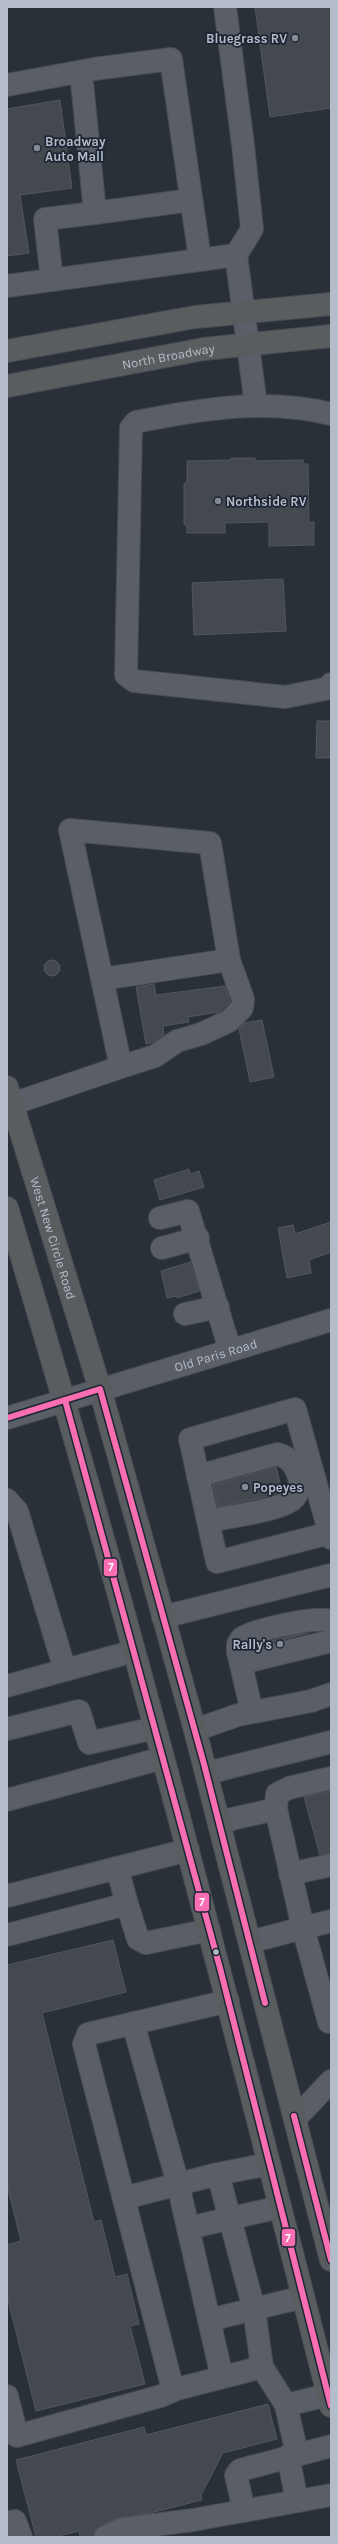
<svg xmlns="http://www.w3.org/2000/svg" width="338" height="2544" viewBox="0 0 338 2544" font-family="Karla,sans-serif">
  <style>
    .building { fill: #444950; stroke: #52575f }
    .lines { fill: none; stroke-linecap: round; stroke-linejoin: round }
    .minor-casing { stroke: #484c53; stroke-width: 24 }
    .highway-casing { stroke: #474c53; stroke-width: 24 }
    .minor { stroke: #5a5e66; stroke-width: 22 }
    .highway { stroke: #5a5d60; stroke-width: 22 }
    .bus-1-casing { stroke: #1d2633; stroke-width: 9 }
    .bus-1 { stroke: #f96eb2; stroke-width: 6 }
    .poi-dot { fill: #848b96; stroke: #1d2633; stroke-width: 1.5 }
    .bus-dot { fill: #b4bcc9; stroke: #1d2633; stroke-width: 1.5 }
    .labels { text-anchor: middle; stroke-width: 3.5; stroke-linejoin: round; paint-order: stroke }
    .poi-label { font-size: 13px; font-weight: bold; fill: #b4bcc9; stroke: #1d2633; text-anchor: start }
    .street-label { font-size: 13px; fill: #b4bcc9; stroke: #1d2633 }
    .line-badge { stroke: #1d2633; stroke-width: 1.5 }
    .badge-label { font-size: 11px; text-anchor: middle; font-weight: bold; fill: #fff }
  </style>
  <rect width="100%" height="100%" fill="#2a3038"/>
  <!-- building -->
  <g class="building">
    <polygon points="255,7 331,7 331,108 270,117"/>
    <polygon points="60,100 72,188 20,195 29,253 7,256 7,109"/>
    <polygon points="231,458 255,458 255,461 303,460 303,464 308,464 309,522 314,522 314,545 269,546 269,522 225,523 225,533 187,533 187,525 184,525 184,483 187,483 187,461 231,460"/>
    <polygon points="283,579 286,631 194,635 192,583"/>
    <polygon points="317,721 331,721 331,758 316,758"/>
    <circle cx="52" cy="968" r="8"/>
    <polygon points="154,984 156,995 225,986 230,1002 219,1012 188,1017 189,1022 163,1026 164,1035 153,1042 146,1044 136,987"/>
    <polygon points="262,1020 274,1077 250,1082 239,1029 244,1023"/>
    <polygon points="189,1169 190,1174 199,1171 204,1187 160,1200 154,1180"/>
    <polygon points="331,1222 331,1252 309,1260 311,1273 287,1278 278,1228 293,1225 295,1234"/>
    <polygon points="190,1262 199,1291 177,1298 177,1296 167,1298 161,1271"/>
    <polygon points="276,1467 282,1491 261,1498 218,1507 213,1485"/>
    <polygon points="308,1633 259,1646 258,1645 289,1636"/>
    <polygon points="331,1791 331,1853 320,1855 304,1797"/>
    <polygon points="113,1940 126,1992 42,2013 94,2222 101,2220 115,2277 127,2274 139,2324 130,2326 145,2384 36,2411 7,2296 7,2245 21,2241 7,2185 7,1965"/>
    <polygon points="268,2404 277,2439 223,2453 201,2495 202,2500 150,2513 117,2518 99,2526 95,2530 93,2537 80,2537 79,2531 54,2537 36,2537 16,2460 144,2427 146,2435"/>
  </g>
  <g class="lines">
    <defs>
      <g id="minor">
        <polyline points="225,7 243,145 252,229 236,255 256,405"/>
        <polyline points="81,72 95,213 191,200"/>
        <polyline points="7,85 94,69 171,59 200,259"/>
        <polyline points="52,280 45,219 95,213"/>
        <polyline points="7,286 236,255"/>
        <path d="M331,414c-65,-16 -131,-5 -195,8l-5,6 -5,247 8,6 151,16 45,-9 1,-4"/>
        <polyline points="121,1067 155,1056 177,1041 201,1034 229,1021 242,1008 243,999 229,960"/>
        <polyline points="12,1104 121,1067 70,830 210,843 229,960 102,979"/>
        <polyline points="160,1218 188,1211 230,1350"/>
        <polyline points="162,1248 198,1238"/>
        <polyline points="185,1314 218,1307"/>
        <path id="s1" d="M7,1418l324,-98"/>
        <path d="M198,1476l79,-22c12,3 16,9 21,20 3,9 1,20 -6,26 -15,11 -64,17 -84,21"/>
        <polyline points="7,1500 17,1511 65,1670"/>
        <polyline points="330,1533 217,1562 190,1439 295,1409 331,1538"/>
        <polyline points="163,1617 331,1575"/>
        <polyline points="241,1663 331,1641"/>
        <polyline points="7,1686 134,1651"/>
        <path d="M252,1712l-14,-60v-8l4,-6c13,-8 76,-23 89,-17"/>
        <polyline points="7,1729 79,1711 89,1743 155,1728"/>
        <polyline points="195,1730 238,1715 311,1701 331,1694"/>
        <polyline points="207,1773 331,1742"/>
        <polyline points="7,1800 163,1758"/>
        <polyline points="276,1809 277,1794 289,1788 331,1778"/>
        <polyline points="219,1822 276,1809 303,1928 250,1942"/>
        <polyline points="290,1874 331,1865"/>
        <polyline points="7,1896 188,1850"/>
        <polyline points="127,1904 138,1939 146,1943 209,1930"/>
        <polyline points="7,1935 127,1904 117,1868"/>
        <polyline points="329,2022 303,1928 331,1921"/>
        <polyline points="133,2023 178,2184 222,2377"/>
        <polyline points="295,2119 331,2081"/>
        <polyline points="218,2174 269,2164"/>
        <polyline points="124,2198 218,2174 254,2309 262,2367 177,2389 172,2386 84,2044 88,2034 228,2001"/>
        <polyline points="188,2228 280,2207"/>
        <polyline points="209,2320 303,2297"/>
        <polyline points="262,2367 286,2405 297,2454"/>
        <polyline points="7,2396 17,2436 161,2396 177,2389"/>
        <polyline points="286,2405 328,2395"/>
        <polyline points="288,2456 297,2501"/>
        <polyline points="244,2511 236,2475 240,2470 331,2446"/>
        <polyline points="7,2523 15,2521 21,2537"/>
        <polyline points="105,2537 122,2529 193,2520 331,2495"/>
      </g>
      <g id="highway">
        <polyline points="7,351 195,317 331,304"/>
        <path id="s2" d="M7,386l197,-37 127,-13"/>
        <path id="s3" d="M7,1087l93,302 95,341 136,530"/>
        <path d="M7,1208c120,396 222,797 324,1198"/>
      </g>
    </defs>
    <!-- minor casing -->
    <use href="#minor" class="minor-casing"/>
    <!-- highway casing -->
    <use href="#highway" class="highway-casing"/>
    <!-- minor -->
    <use href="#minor" class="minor"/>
    <!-- highway -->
    <use href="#highway" class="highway"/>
    <defs>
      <g id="bus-1">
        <polyline points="65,1400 220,1968 331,2406"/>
        <polyline points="7,1418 100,1389 204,1764 265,2003"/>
        <polyline points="294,2116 331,2260"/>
      </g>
    </defs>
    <!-- bus-1 casing -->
    <use href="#bus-1" class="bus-1-casing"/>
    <!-- bus-1 -->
    <use href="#bus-1" class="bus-1"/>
  </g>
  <!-- markers -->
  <g class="poi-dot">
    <circle cx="295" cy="38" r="4"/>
    <circle cx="37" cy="148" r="4"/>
    <circle cx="218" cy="501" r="4"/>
    <circle cx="245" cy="1487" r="4"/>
    <circle cx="280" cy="1644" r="4"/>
  </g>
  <circle class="bus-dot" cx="216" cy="1952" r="3.5"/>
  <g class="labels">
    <!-- poi labels -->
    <g class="poi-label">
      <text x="287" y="43" text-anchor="end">Bluegrass RV</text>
      <text x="45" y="146">Broadway<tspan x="45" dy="15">Auto Mall</tspan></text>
      <text x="226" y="506">Northside RV</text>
      <text x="253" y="1492">Popeyes</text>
      <text x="272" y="1649" text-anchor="end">Rally's</text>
    </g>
    <!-- street labels -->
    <g class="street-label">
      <text dy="5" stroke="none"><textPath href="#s2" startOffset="164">North Broadway</textPath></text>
      <text dy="5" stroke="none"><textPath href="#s3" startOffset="158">West New Circle Road</textPath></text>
      <text dy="5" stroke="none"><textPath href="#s1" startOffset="218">Old Paris Road</textPath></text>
    </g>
  </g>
  <g class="line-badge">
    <rect x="103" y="1558" width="15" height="19" rx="4" fill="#f96eb2"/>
    <rect x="194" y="1892" width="16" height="20" rx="4" fill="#f96eb2"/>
    <rect x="281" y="2228" width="15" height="19" rx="4" fill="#f96eb2"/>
  </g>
  <g class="badge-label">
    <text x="111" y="1571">7</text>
    <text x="202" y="1906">7</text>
    <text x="288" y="2242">7</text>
  </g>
  <!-- border -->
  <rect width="338" height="2544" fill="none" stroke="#b4bcc9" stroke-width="16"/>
</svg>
